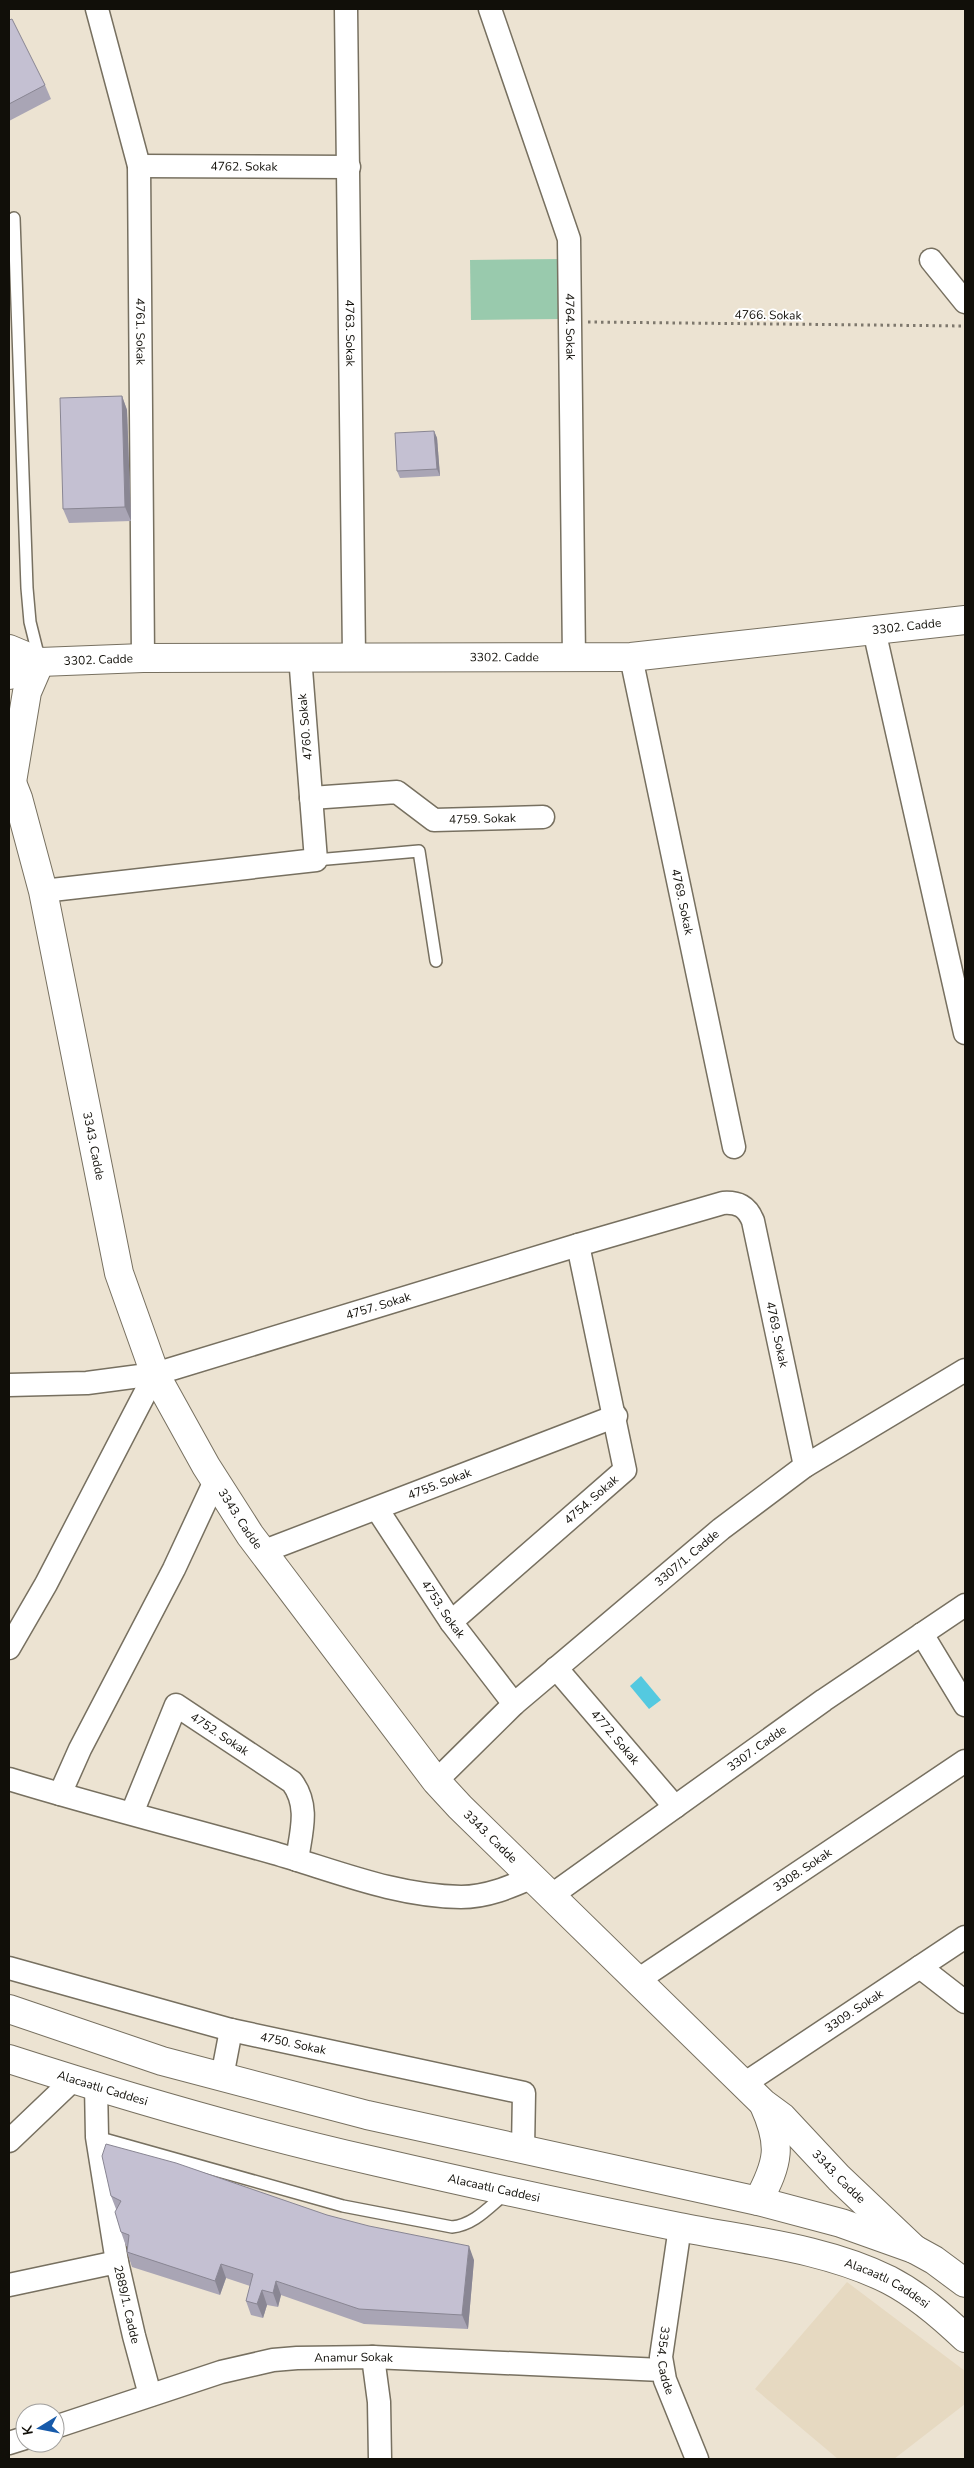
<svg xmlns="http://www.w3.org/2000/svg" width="974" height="2468" viewBox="0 0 974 2468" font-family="'Nunito Sans',sans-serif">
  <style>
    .built { fill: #e6d9c1 }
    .green { fill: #99caad }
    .water { fill: #54c9e0 }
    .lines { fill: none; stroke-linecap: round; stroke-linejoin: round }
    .lane-casing { stroke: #777060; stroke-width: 14 }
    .street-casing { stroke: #777060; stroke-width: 25 }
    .secondary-casing { stroke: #777060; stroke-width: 30 }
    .path { stroke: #7e786d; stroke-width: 3; stroke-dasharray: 2.5 4; stroke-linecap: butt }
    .lane { stroke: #fff; stroke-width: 11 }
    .street { stroke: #fff; stroke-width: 22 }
    .secondary { stroke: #fff; stroke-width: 28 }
    .wall { fill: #a9a5b5 }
    .shaded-wall { fill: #898693 }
    .building { fill: #c4c0d2; stroke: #898693 }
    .labels { text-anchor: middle; stroke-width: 4; stroke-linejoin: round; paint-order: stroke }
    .street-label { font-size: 12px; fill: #110f09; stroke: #fff }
  </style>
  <rect width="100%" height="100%" fill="#ece3d2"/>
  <!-- built -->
  <polygon class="built" points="847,2282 965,2371 965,2404 894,2459 838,2459 755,2389"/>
  <!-- green -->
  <polygon class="green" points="561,259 562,319 471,320 470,260"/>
  <!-- water -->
  <polygon class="water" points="641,1676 661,1700 649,1709 630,1686"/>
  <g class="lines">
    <defs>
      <g id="lane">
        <polyline points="14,218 27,588 30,622 39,658"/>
        <polyline points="316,860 419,851 436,961"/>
        <path d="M97,2137l246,69 109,21c22,-2 37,-20 53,-33"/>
      </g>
      <g id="street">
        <path id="s1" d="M97,9l42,157 4,492"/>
        <path id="s2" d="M346,9l8,647"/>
        <path id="s3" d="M490,9l79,230 5,419"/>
        <path id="s4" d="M139,166l210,1"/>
        <polyline points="931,260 965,302"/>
        <polyline points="874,630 965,1033"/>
        <path id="s5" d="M631,657l103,490"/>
        <path id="s6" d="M311,798l86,-6 37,28 109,-3"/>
        <polyline points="43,891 316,860 300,656"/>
        <path id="s7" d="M9,1385l78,-2 68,-9 423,-129 145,-42c15,-1 24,3 30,18l52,245"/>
        <path id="s8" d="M377,1509l74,113 63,82"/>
        <path id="s9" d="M262,1552l354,-136"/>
        <path id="s10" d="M451,1622l174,-152 -47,-225"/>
        <polyline points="922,1634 965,1705"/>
        <polyline points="9,1648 46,1584 155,1374"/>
        <path id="s11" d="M556,1668l119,139"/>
        <path d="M9,1779c88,27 177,49 265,74 62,18 121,43 187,44 26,0 49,-10 72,-20"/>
        <path id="s12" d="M436,1781l78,-77 207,-175 84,-63 160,-96"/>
        <polyline points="60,1794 80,1749 174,1569 215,1481"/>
        <path id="s13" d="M132,1813l44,-108 116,77c18,24 9,50 5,78"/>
        <path id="s14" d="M552,1895l272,-195 141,-95"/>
        <polyline points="920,1967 965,2002"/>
        <path id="s15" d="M9,1968l222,62 293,63 -1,56"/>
        <path id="s16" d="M638,1980l327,-219"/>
        <polyline points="222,2077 231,2030"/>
        <path id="s17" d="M744,2084l221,-147"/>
        <polyline points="96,2085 97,2137 117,2262"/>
        <polyline points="9,2141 74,2079"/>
        <path id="s18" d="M680,2227l-19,130 4,23 32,79"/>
        <path id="s19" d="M9,2285l108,-23 17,74 16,59"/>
        <polyline points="373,2357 379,2402 380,2459"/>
        <path id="s20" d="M55,2427l166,-55 52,-12 24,-2 76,-1 289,13"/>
        <polyline points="9,2443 25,2438"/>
      </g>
      <g id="secondary">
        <polyline points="9,649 40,662"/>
        <path id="s21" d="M9,675l31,-13 103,-4 488,-1 334,-37"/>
        <path id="s22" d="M9,775l9,23 25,93 76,382 36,101 51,92 44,69 186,246 24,26 303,296 19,14 57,61 75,71"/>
        <polyline points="12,782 27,692 40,662"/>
        <polyline points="9,2009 162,2061 367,2115 758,2201 841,2223 914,2249 934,2260 965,2283"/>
        <path id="s23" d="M9,2059c121,39 245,75 369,103 100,23 201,45 301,65 70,14 146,21 210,53 29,15 53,36 76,58"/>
        <path d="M758,2201c21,-39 24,-56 6,-96"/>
      </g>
    </defs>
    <!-- lane casing -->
    <use href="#lane" class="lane-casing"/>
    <!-- street casing -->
    <use href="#street" class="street-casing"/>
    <!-- secondary casing -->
    <use href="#secondary" class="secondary-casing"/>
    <!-- path -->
    <polyline class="path" points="588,322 965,326"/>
    <!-- lane -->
    <use href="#lane" class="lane"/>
    <!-- street -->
    <use href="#street" class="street"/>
    <!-- secondary -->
    <use href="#secondary" class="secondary"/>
  </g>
  <!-- wall -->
  <g class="wall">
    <polygon points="9,20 45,85 51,99 9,121"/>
    <polygon points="122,396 127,410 131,521 69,523 63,509"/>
    <polygon points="434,431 437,438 440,476 400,478 397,471"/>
    <polygon points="111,2196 327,2215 474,2260 468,2329 364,2324 281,2295 278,2307 267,2305 263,2318 251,2315 246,2301 250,2286 226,2278 220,2295 132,2267 127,2252 128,2247 126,2246 121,2232 116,2209"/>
  </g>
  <!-- shaded-wall -->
  <g class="shaded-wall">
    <polygon points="122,396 127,410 131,521 125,507"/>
    <polygon points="434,431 437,438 440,476 437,469"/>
    <polygon points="469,2246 474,2260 468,2329 462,2315"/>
    <polygon points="221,2264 226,2278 220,2295 215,2281"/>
    <polygon points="276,2281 281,2295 278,2307 273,2293"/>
    <polygon points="262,2290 267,2305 263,2318 257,2304"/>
  </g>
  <!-- building -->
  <g class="building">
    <polygon points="12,19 45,85 9,104 9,20"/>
    <polygon points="122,396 125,507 63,509 60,398"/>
    <polygon points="434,431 437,469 397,471 395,433"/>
    <polygon points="106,2144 176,2163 327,2215 369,2226 469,2246 462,2315 359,2309 276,2281 273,2293 262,2290 257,2304 246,2301 253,2274 221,2264 215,2281 127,2252 129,2235 121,2232 115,2212 121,2201 111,2196 102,2156"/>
  </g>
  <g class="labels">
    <!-- street labels -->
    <g class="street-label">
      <text dy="4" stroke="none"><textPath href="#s4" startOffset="105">4762. Sokak</textPath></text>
      <text transform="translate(768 315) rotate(1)" y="4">4766. Sokak</text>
      <text dy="4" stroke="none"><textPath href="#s3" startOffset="331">4764. Sokak</textPath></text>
      <text dy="4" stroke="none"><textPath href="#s1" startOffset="328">4761. Sokak</textPath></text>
      <text dy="4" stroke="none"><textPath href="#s2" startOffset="324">4763. Sokak</textPath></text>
      <text dy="4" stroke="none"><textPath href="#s21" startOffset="902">3302. Cadde</textPath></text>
      <text dy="4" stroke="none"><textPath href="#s21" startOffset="498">3302. Cadde</textPath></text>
      <text dy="4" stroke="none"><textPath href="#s21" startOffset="92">3302. Cadde</textPath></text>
      <text transform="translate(305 727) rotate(-95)" y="4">4760. Sokak</text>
      <text dy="4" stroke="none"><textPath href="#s6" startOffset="181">4759. Sokak</textPath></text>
      <text dy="4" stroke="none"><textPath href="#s5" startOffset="250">4769. Sokak</textPath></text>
      <text dy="4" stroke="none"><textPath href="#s22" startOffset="381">3343. Cadde</textPath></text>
      <text dy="4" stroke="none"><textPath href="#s7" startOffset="380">4757. Sokak</textPath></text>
      <text dy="4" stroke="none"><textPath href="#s7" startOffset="894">4769. Sokak</textPath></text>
      <text dy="4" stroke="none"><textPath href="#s9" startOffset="190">4755. Sokak</textPath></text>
      <text dy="4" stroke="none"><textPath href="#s10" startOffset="186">4754. Sokak</textPath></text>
      <text dy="4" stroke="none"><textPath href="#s22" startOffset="786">3343. Cadde</textPath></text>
      <text dy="4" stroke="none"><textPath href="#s12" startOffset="336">3307/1. Cadde</textPath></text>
      <text dy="4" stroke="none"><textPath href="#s8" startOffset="120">4753. Sokak</textPath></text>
      <text dy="4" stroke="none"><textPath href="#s13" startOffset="169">4752. Sokak</textPath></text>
      <text dy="4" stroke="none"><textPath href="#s11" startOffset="91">4772. Sokak</textPath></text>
      <text dy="4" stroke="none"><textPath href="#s14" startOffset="252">3307. Cadde</textPath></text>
      <text dy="4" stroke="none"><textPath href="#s22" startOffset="1191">3343. Cadde</textPath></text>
      <text dy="4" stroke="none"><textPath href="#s16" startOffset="198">3308. Sokak</textPath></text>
      <text dy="4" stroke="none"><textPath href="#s17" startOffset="132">3309. Sokak</textPath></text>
      <text dy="4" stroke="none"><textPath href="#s15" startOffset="294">4750. Sokak</textPath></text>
      <text dy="4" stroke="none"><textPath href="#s23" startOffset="98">Alacaatlı Caddesi</textPath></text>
      <text dy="4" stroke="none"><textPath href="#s22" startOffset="1678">3343. Cadde</textPath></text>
      <text dy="4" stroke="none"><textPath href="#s23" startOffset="502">Alacaatlı Caddesi</textPath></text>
      <text dy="4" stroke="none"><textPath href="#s23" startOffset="908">Alacaatlı Caddesi</textPath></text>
      <text dy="4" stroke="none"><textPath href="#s19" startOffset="154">2889/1. Cadde</textPath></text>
      <text dy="4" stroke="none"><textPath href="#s20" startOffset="309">Anamur Sokak</textPath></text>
      <text dy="4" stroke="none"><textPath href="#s18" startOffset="135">3354. Cadde</textPath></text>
    </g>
  </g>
  <!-- border -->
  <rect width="974" height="2468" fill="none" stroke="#110f09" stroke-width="20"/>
  <!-- north arrow -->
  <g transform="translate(40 2428) rotate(260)"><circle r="24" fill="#ffffff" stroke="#a09f9d"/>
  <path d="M0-4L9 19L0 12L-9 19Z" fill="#165aaa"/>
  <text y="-8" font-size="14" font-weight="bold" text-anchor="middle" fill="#110f09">K</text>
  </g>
</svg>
